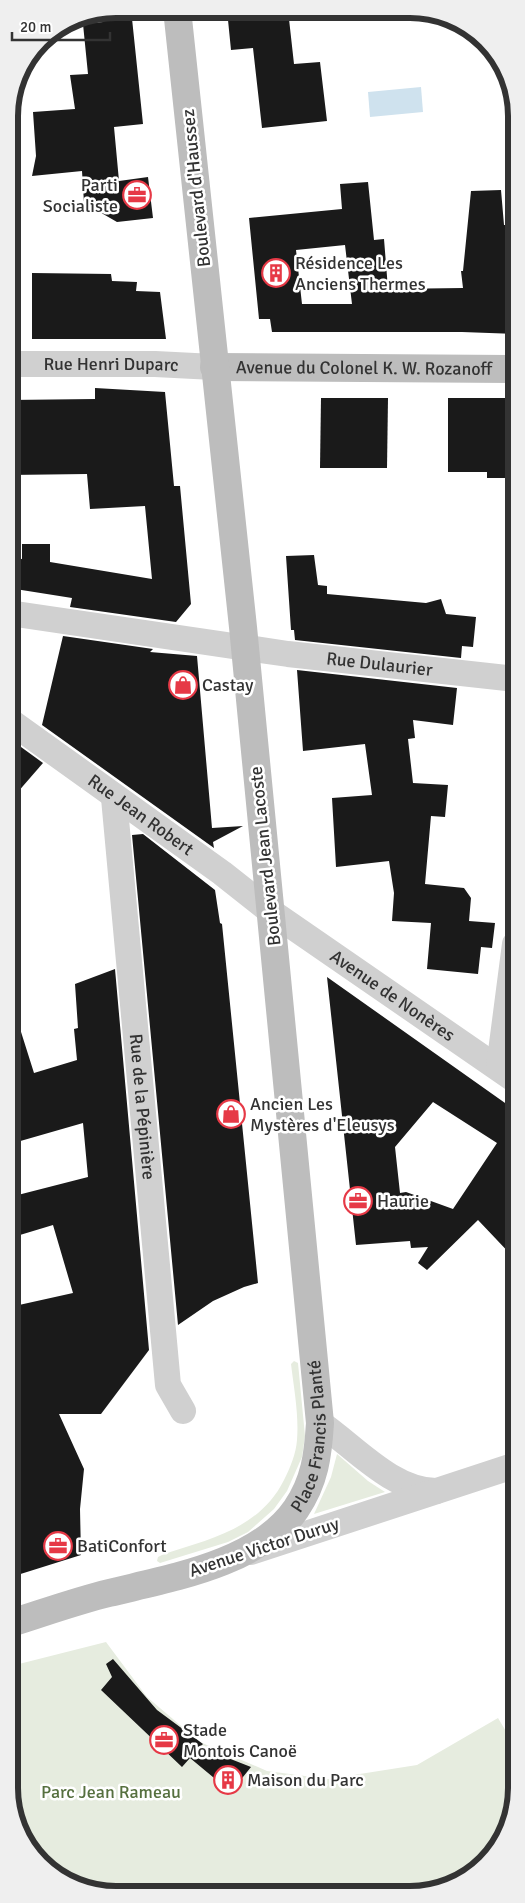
<svg xmlns="http://www.w3.org/2000/svg" width="525" height="1903" viewBox="0 0 525 1903" font-family="Signika,sans-serif">
  <style>
    .green { fill: #e6ecdf }
    .water { fill: #cfe2ee }
    .building { fill: #1a1a1a; fill-rule: evenodd }
    .lines { fill: none; stroke-linecap: round; stroke-linejoin: round }
    .street { stroke: #d0d0d0; stroke-width: 26 }
    .secondary { stroke: #bdbdbd; stroke-width: 28 }
    .labels { text-anchor: middle; stroke-width: 5; stroke-linejoin: round; paint-order: stroke }
    .poi-label { font-size: 18px; fill: #333; stroke: #fff; text-anchor: start }
    .street-label { font-size: 18px; fill: #333; stroke: #fff }
    .park-label { font-size: 18px; fill: #56703f; stroke: #fff }
    .rim { fill: none; stroke: #333; stroke-width: 6 }
  </style>
  <rect width="100%" height="100%" fill="#fff"/>
  <!-- green -->
  <g class="green">
    <path d="M294,1361l4,2 7,73 -3,21 -15,34 -13,18 -26,23 -20,10 -68,21 -3,-2 1,-4 6,-3c47,-15 96,-26 120,-74 6,-12 12,-26 13,-40 2,-25 -3,-51 -6,-76z"/>
    <polygon points="337,1454 368,1481 385,1492 314,1514 331,1477"/>
    <polygon points="106,1642 147,1697 200,1742 267,1771 328,1779 417,1765 498,1718 516,1748 516,1794 490,1858 430,1892 94,1892 40,1863 11,1808 11,1666"/>
  </g>
  <!-- water -->
  <polygon class="water" points="421,87 423,112 370,117 368,92"/>
  <!-- building -->
  <g class="building">
    <polygon points="116,9 131,9 143,124 114,127 119,181 148,177 153,218 117,222 84,203 82,171 32,176 36,156 33,112 75,109 70,75 88,74 83,24 103,22 102,12"/>
    <polygon points="227,10 288,10 294,64 320,62 327,121 262,128 253,48 231,50"/>
    <path d="M368,182l6,58 10,-1 4,50 75,-1 -2,-17h2l8,-80 30,-1 3,35h10v109l-52,-2h-190l-2,-13h-11l-10,-101 93,-9 -2,-25zM345,245l7,59h-50l-6,-54z"/>
    <polygon points="32,273 111,274 112,281 137,282 136,291 160,292 166,339 32,339"/>
    <polygon points="95,388 165,392 174,486 180,486 191,604 176,622 70,607 72,598 9,588 9,557 22,559 22,544 50,544 50,562 152,579 145,506 90,509 87,474 9,475 9,400 95,399"/>
    <polygon points="321,398 388,398 387,468 320,468"/>
    <polygon points="448,398 515,398 515,478 487,478 487,472 448,472"/>
    <polygon points="314,555 318,585 327,586 327,594 426,603 441,599 446,614 476,617 473,647 462,646 461,658 295,640 294,630 291,630 286,556"/>
    <polygon points="63,636 153,649 150,652 197,656 212,828 243,826 213,842 214,848 42,725"/>
    <polygon points="297,670 457,688 453,725 413,720 415,738 408,739 413,783 448,785 445,817 431,816 425,884 464,888 471,898 469,921 495,923 492,948 481,947 478,974 427,969 431,923 392,921 394,893 389,861 336,867 332,798 372,795 365,744 303,751"/>
    <polygon points="10,739 43,763 10,801"/>
    <polygon points="143,834 215,890 220,923 222,924 258,1283 244,1287 213,1301 178,1325 132,835"/>
    <polygon points="115,969 149,1350 101,1414 59,1414 84,1469 80,1509 81,1555 11,1577 10,1307 73,1293 53,1225 10,1238 10,1197 88,1177 83,1123 10,1144 10,1017 16,1016 34,1073 77,1060 74,1029 78,1028 75,984"/>
    <path d="M327,977l188,133v149l-37,-39 -51,50 -9,-7 10,-16 -17,1 -1,-7 -54,4zM433,1102l64,41 -44,66 -47,-17 -6,1 -5,-46z"/>
    <polygon points="113,1659 157,1710 203,1744 200,1747 251,1767 231,1792 190,1758 182,1767 101,1690 112,1677 106,1664"/>
  </g>
  <g class="lines">
    <!-- street -->
    <g class="street">
      <path id="s1" d="M9,364h146l59,3"/>
      <path id="s2" d="M9,613l279,41 227,25"/>
      <path id="s3" d="M10,721l212,152 48,38 245,169"/>
      <path id="s4" d="M114,798l54,587 15,26"/>
      <polyline points="499,1067 515,944"/>
      <path d="M320,1423c35,24 71,67 116,68"/>
      <polyline points="251,1552 516,1465"/>
    </g>
    <!-- secondary -->
    <g class="secondary">
      <path id="s5" d="M214,367l301,2"/>
      <path id="s6" d="M11,1623c32,-10 65,-22 98,-30 61,-15 149,-29 187,-84 19,-28 22,-54 24,-86l-77,-796 -66,-618"/>
    </g>
  </g>
  <!-- icons -->
  <defs>
    <symbol id="office-ring" viewBox="-11 -11 22 22"><circle r="9.5" fill="#fff" stroke="#e63946" stroke-width="1.5"/><path d="M-6-3h4V-5.5h4V-3h4V5H-6ZM-1-4.5V-3h2v-1.5ZM-6 0V1H6V0Z" fill="#e63946"/></symbol>
    <symbol id="building-ring" viewBox="-11 -11 22 22"><circle r="9.5" fill="#fff" stroke="#e63946" stroke-width="1.5"/><path d="M-4-6H4V6H1V3H-1V6H-4ZM-2.5-4.3h1.7v1.8h-1.7ZM.8-4.3h1.7v1.8H.8ZM-2.5-1h1.7V.8h-1.7ZM.8-1h1.7V.8H.8Z" fill="#e63946"/></symbol>
    <symbol id="shop-ring" viewBox="-11 -11 22 22"><circle r="9.5" fill="#fff" stroke="#e63946" stroke-width="1.5"/><path d="M-5-2.5h2.3a2.7 3.5 0 0 1 5.4 0H5L5.5 6h-11ZM-1.5-2.5h3a1.5 2.3 0 0 0-3 0Z" fill="#e63946"/></symbol>
  </defs>
  <g fill-rule="evenodd">
    <use href="#office-ring" x="121" y="179" width="32" height="32"/>
    <use href="#building-ring" x="260" y="257" width="32" height="32"/>
    <use href="#shop-ring" x="167" y="669" width="32" height="32"/>
    <use href="#shop-ring" x="215" y="1098" width="32" height="32"/>
    <use href="#office-ring" x="342" y="1185" width="32" height="32"/>
    <use href="#office-ring" x="42" y="1530" width="32" height="32"/>
    <use href="#office-ring" x="148" y="1724" width="32" height="32"/>
    <use href="#building-ring" x="212" y="1764" width="32" height="32"/>
  </g>
  <g class="labels">
    <!-- poi labels -->
    <g class="poi-label">
      <text x="118" y="191" text-anchor="end">Parti<tspan x="118" dy="21">Socialiste</tspan></text>
      <text x="295" y="269">Résidence Les<tspan x="295" dy="21">Anciens Thermes</tspan></text>
      <text x="202" y="691">Castay</text>
      <text x="250" y="1110">Ancien Les<tspan x="250" dy="21">Mystères d'Eleusys</tspan></text>
      <text x="377" y="1207">Haurie</text>
      <text x="77" y="1552">BatiConfort</text>
      <text x="183" y="1736">Stade<tspan x="183" dy="21">Montois Canoë</tspan></text>
      <text x="247" y="1786">Maison du Parc</text>
    </g>
    <!-- street labels -->
    <g class="street-label">
      <text transform="translate(196 188) rotate(-96)" y="6">Boulevard d'Haussez</text>
      <text dy="6" stroke="none"><textPath href="#s1" startOffset="102">Rue Henri Duparc</textPath></text>
      <text dy="6" stroke="none"><textPath href="#s5" startOffset="150">Avenue du Colonel K. W. Rozanoff</textPath></text>
      <text dy="6" stroke="none"><textPath href="#s2" startOffset="374">Rue Dulaurier</textPath></text>
      <text dy="6" stroke="none"><textPath href="#s3" startOffset="161">Rue Jean Robert</textPath></text>
      <text transform="translate(265 856) rotate(-96)" y="6">Boulevard Jean Lacoste</text>
      <text dy="6" stroke="none"><textPath href="#s3" startOffset="471">Avenue de Nonères</textPath></text>
      <text dy="6" stroke="none"><textPath href="#s4" startOffset="310">Rue de la Pépinière</textPath></text>
      <text dy="6" stroke="none"><textPath href="#s6" startOffset="388">Place Francis Planté</textPath></text>
      <text transform="translate(264 1547) rotate(-18)" y="6">Avenue Victor Duruy</text>
    </g>
    <!-- park labels -->
    <g class="park-label">
      <text x="111" y="1798">Parc Jean Rameau</text>
    </g>
  </g>
  <!-- crop -->
  <path d="M0 0H525V1903H0ZM116 18H410A98 98 0 0 1 508 116V1788A98 98 0 0 1 410 1886H116A98 98 0 0 1 18 1788V116A98 98 0 0 1 116 18Z" fill="#efefef" fill-rule="evenodd"/>
  <path class="rim" d="M116 18H410A98 98 0 0 1 508 116V1788A98 98 0 0 1 410 1886H116A98 98 0 0 1 18 1788V116A98 98 0 0 1 116 18Z"/>
  <!-- scale -->
  <path d="M12 32v8h98v-8" fill="none" stroke="#333333" stroke-width="2.5"/>
  <text x="20" y="32" font-size="15" fill="#333333" stroke="#ffffff" stroke-width="4" paint-order="stroke">20 m</text>
</svg>
